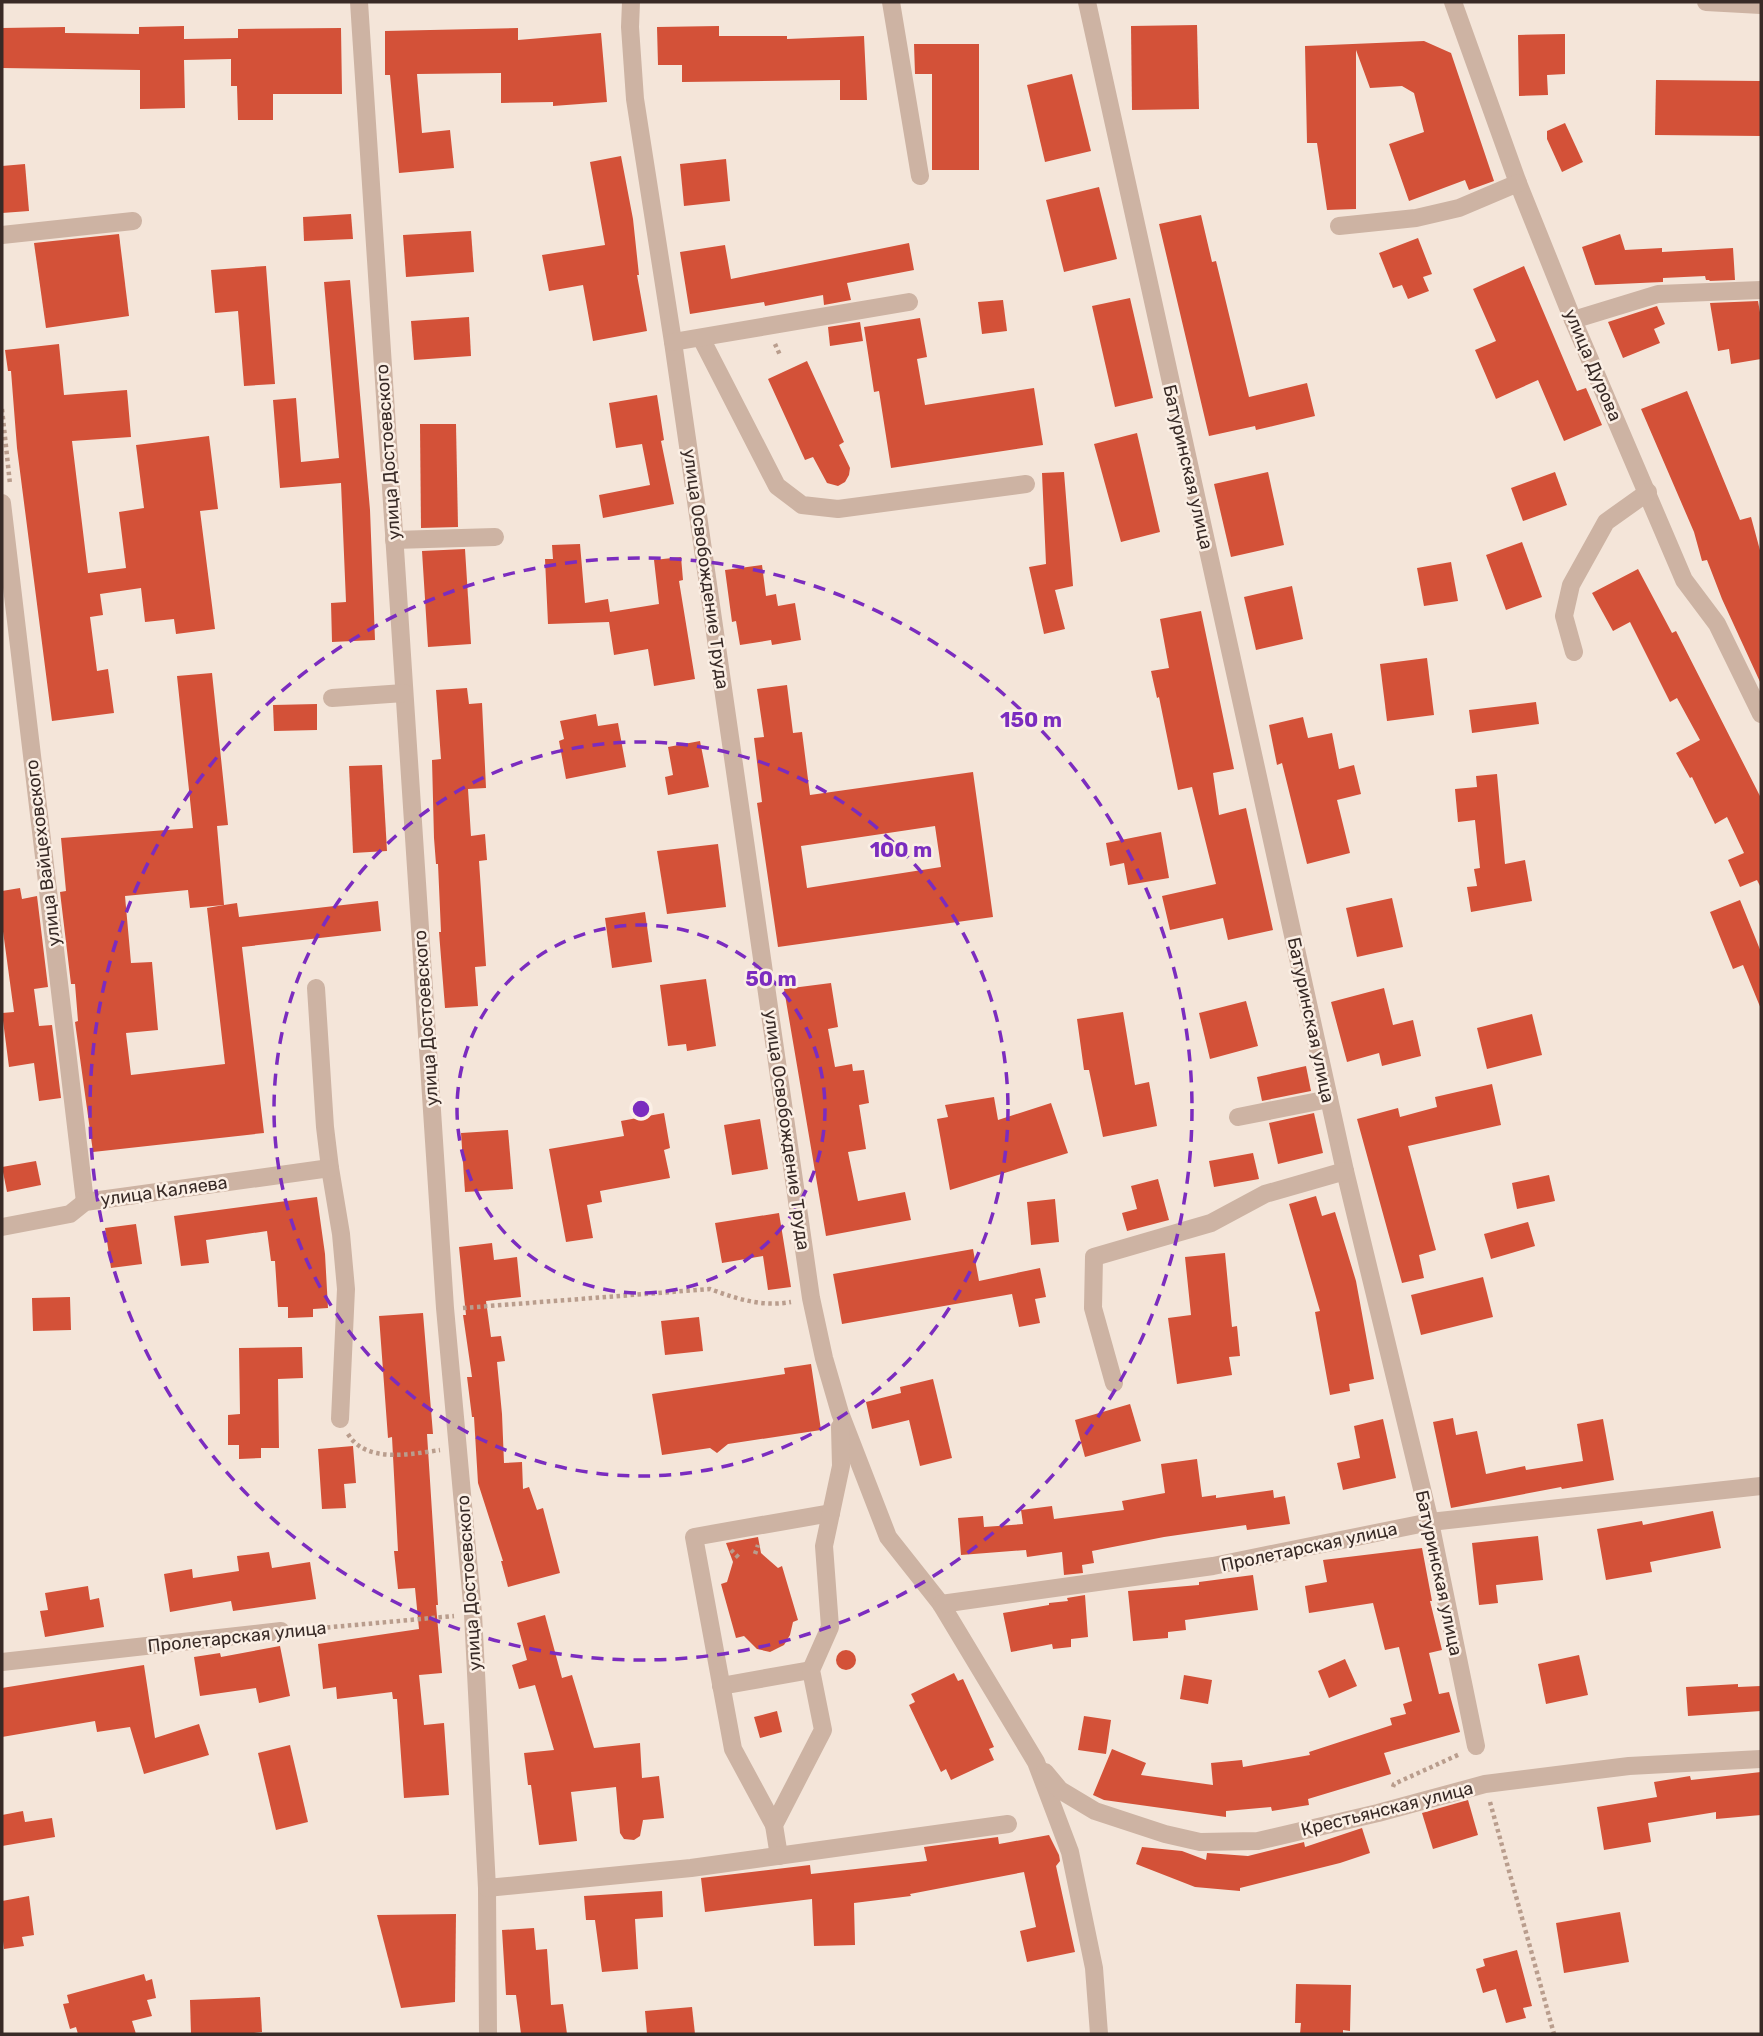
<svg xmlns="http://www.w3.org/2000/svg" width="1763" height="2036" viewBox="0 0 1763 2036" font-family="Rubik,sans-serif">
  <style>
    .building { fill: #d35138; fill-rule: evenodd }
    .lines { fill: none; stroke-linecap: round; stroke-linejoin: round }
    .path { stroke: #b99d8d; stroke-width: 4.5; stroke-dasharray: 3.5 3.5; stroke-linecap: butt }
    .minor { stroke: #cdb3a3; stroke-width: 18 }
    .ring { fill: none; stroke: #7b2cbf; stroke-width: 3.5; stroke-dasharray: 12 9 }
    .labels { text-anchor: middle; stroke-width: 5; stroke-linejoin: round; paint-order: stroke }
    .street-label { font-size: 18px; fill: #382a26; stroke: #fbefe5 }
    .centre { fill: #7b2cbf; stroke: #fbefe5; stroke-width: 3.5 }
    .ring-label { font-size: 21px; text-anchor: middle; font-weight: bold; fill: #7b2cbf; stroke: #fbefe5; stroke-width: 5; stroke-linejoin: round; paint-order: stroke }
  </style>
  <rect width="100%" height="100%" fill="#f4e5d9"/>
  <!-- building -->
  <g class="building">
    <polygon points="1197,25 1199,109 1132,110 1131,26"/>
    <polygon points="184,26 184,39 238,38 238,29 341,28 342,94 273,94 273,120 238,120 237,86 231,86 231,59 184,60 185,108 140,109 140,70 2,68 2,28 65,27 65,33 139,34 139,27"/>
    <polygon points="719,26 719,36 787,36 787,39 864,36 867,100 840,100 840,80 682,82 682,65 658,65 657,27"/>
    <polygon points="518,28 518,40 601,33 607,102 553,106 553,102 501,103 501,73 417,74 422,133 450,130 454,168 399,173 390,75 385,75 385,31"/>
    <polygon points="1565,34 1565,74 1547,75 1548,95 1519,96 1518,35"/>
    <polygon points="1424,41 1451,53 1494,181 1469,190 1465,180 1409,201 1389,144 1424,132 1414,93 1402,86 1370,88 1356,50 1356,209 1327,210 1317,143 1307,143 1305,46"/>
    <polygon points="914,44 979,44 979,170 932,170 932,74 915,74"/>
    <polygon points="1072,74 1091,151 1045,162 1027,85"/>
    <polygon points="1656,80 1761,81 1761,136 1655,135"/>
    <polygon points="1565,123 1583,162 1562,172 1547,139 1547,131"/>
    <polygon points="621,156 633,219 639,275 637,275 647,331 593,341 583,285 549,291 542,255 605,245 590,162"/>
    <polygon points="726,159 730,201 684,206 680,164"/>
    <polygon points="25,164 29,211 2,213 2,166"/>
    <polygon points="1099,187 1117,259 1064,272 1046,200"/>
    <polygon points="351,214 353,239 304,241 303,217"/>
    <polygon points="1201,215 1212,262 1216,261 1249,397 1307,383 1315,416 1256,430 1255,426 1209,436 1159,224"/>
    <polygon points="471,231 474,272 406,277 403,235"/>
    <polygon points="119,234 129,316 46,328 34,243"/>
    <polygon points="1620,234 1625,250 1662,248 1662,252 1733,248 1735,280 1709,281 1710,280 1706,280 1705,276 1663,278 1663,282 1595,285 1582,247"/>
    <polygon points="1418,238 1432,274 1423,277 1429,291 1408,299 1402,285 1393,288 1379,253"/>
    <polygon points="909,243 914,270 847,283 851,300 824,305 823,295 765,306 764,302 690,314 680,252 725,245 731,279"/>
    <polygon points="266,266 275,384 244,386 238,311 215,313 211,270"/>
    <polygon points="1524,266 1577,391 1586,388 1602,425 1564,441 1538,380 1496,399 1475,350 1496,341 1473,289"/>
    <polygon points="350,280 370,510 375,640 332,642 331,603 346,602 341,483 280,488 273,400 296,398 301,462 339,458 324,282"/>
    <polygon points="1130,298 1153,398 1115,407 1092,306"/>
    <polygon points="1003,300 1007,331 982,334 978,302"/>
    <polygon points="1758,301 1761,318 1761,359 1731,364 1729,349 1718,351 1710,303"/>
    <polygon points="1657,306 1665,324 1654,329 1660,343 1623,358 1608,322"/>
    <polygon points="469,317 471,356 414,360 411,321"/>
    <polygon points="920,318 927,357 917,359 925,405 1034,388 1043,445 891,468 879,391 874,392 864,327"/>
    <polygon points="860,322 863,341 830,346 828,327"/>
    <polygon points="59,344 64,395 127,390 131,437 72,441 88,573 126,568 119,512 144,508 136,445 209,436 218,509 200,511 215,629 176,634 174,619 145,622 141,588 100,594 103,615 90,617 97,671 108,669 114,713 52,721 17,448 11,371 8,371 5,350"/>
    <polygon points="807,361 844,442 839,445 850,468 849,475 845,482 838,486 827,483 813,457 805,460 768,379"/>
    <polygon points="1687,391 1740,520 1751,517 1761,554 1761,684 1722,599 1707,560 1702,561 1694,532 1641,409"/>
    <polygon points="657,395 664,440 661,441 674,504 603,518 599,495 650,485 642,444 616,448 609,403"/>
    <polygon points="420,424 456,424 458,527 421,528"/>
    <polygon points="1137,433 1160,532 1121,542 1094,444"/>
    <polygon points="1064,472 1073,586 1055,590 1065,629 1044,634 1029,567 1046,564 1042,473"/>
    <polygon points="1268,472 1284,545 1231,557 1214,484"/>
    <polygon points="1555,472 1567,505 1523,521 1511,488"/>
    <polygon points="1522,542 1542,597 1506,610 1486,555"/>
    <polygon points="580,544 585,603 608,599 610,612 659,604 654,560 681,557 683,580 679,581 695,679 654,686 648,649 614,655 609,622 548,624 545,559 553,559 552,545"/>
    <polygon points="465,549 471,644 428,647 422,551"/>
    <polygon points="1451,562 1458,601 1424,606 1417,568"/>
    <polygon points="762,565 766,596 776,594 778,606 795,603 801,640 772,645 771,640 740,645 736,621 732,622 725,570"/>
    <polygon points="1638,569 1672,633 1676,631 1761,798 1761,888 1757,880 1740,887 1728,860 1744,853 1727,817 1715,824 1692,777 1690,778 1676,753 1700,740 1677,698 1670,702 1630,622 1613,631 1592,593"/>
    <polygon points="1292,586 1303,639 1256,650 1244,597"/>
    <polygon points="1201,611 1234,769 1213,773 1219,815 1246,808 1273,930 1228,940 1223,918 1170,930 1162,896 1216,884 1192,787 1178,790 1159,697 1157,698 1151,671 1169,668 1160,619"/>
    <polygon points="1427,658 1434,715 1387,721 1380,664"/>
    <path d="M212,673l16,152 -11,1 7,79 13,-2 2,14 139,-16 3,30 -139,16 22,186 -171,19 -18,-130 3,-1 -3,-37h-4l-11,-92 6,-1 -5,-53 132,-10 -16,-152zM188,890l2,18 34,-3 -17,3 18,156 -94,11 -5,-42 32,-3 -6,-68 -21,1 -6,-67z"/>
    <path d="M787,685l6,48 9,-1 8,63 163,-23 20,145 -215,30 -21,-144 5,-1 -8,-64 10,-1 -7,-48zM935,826l6,41 -134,21 -6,-42z"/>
    <polygon points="467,688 469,704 482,703 486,788 468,789 471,836 485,834 487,860 479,861 486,966 475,967 478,1006 445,1008 439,932 441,932 438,864 436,864 434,838 432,760 441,759 436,690"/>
    <polygon points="1536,702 1539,724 1472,733 1469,710"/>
    <polygon points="317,704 317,730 274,731 273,705"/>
    <polygon points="596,714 598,726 618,723 626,767 566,779 559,741 564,739 560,721"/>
    <polygon points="1303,717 1308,738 1332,733 1339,769 1354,765 1361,794 1337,800 1350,853 1307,864 1282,763 1277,765 1269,725"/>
    <polygon points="700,741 709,787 668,795 665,777 673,775 668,747"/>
    <polygon points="382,765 387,851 353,853 349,766"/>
    <polygon points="1497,774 1505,864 1525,860 1532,901 1471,912 1467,887 1477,886 1474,869 1480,868 1475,820 1458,822 1455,789 1477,787 1476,776"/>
    <polygon points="1161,832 1169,878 1128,885 1124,863 1110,866 1106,843"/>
    <polygon points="718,844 726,907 667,914 657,851"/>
    <polygon points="20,888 22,899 37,896 48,987 34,989 39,1026 52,1025 61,1098 39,1101 34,1063 9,1067 2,1013 14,1012 2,924 2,891"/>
    <polygon points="1392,898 1403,947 1357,957 1346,908"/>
    <polygon points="1740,900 1761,952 1761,1009 1743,965 1733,969 1710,912"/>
    <polygon points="645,912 652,962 612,968 605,918"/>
    <polygon points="706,979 716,1046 687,1051 686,1044 668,1046 660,985"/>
    <polygon points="831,983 838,1027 828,1029 835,1067 852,1064 853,1071 864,1070 869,1103 859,1105 866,1149 848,1152 858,1201 905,1192 911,1220 826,1236 784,989"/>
    <polygon points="1384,988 1393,1025 1413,1020 1421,1056 1382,1066 1379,1053 1347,1062 1331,1002"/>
    <polygon points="1246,1001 1258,1046 1210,1059 1199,1013"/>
    <polygon points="1123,1012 1135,1085 1149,1082 1157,1126 1103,1137 1089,1070 1084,1070 1077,1019"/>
    <polygon points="1532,1014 1542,1055 1487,1069 1477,1028"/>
    <polygon points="1306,1066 1311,1091 1262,1101 1257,1077"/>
    <polygon points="1492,1084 1501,1125 1408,1146 1436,1250 1419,1255 1424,1278 1402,1283 1357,1119 1398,1108 1400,1117 1437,1107 1435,1097"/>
    <polygon points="994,1097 998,1120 1051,1103 1068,1153 950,1190 937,1119 948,1117 945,1105"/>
    <polygon points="664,1113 670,1148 664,1150 670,1178 600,1191 602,1202 587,1205 593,1238 566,1242 549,1149 624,1136 621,1121"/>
    <polygon points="1314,1113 1323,1153 1278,1164 1269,1123"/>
    <polygon points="760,1119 768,1169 732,1175 724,1125"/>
    <polygon points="508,1130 513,1189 465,1192 461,1133"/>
    <polygon points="1253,1153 1259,1179 1214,1187 1209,1161"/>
    <polygon points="36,1161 41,1185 7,1192 2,1167"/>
    <polygon points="1549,1175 1555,1201 1517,1209 1512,1183"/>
    <polygon points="1158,1179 1169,1220 1127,1231 1122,1213 1137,1209 1131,1186"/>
    <polygon points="1316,1196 1322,1216 1335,1212 1356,1281 1374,1379 1349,1384 1350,1391 1330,1395 1315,1312 1320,1311 1289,1204"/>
    <polygon points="317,1197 325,1254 328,1308 313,1309 313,1317 288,1318 288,1307 278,1307 275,1261 271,1261 267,1231 206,1240 209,1263 181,1266 174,1216"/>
    <polygon points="1055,1199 1059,1242 1031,1245 1027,1202"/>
    <polygon points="779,1213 791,1287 768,1290 763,1256 722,1263 715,1223"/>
    <polygon points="1528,1222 1535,1246 1491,1259 1484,1234"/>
    <polygon points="136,1224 142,1264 111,1268 105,1228"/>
    <polygon points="492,1243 494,1260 517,1257 521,1297 486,1301 491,1337 501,1336 505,1361 497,1362 502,1414 504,1463 522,1462 523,1489 529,1487 537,1510 543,1508 560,1573 508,1587 501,1561 503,1561 478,1483 474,1417 472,1417 467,1377 472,1377 463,1315 466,1315 459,1247"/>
    <polygon points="973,1249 979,1281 1040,1268 1046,1297 1035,1299 1040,1323 1019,1327 1012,1294 842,1324 833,1274"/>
    <polygon points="1225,1253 1232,1327 1237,1326 1240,1356 1229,1357 1232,1375 1177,1384 1168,1318 1191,1315 1185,1257"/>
    <polygon points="1483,1277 1493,1317 1421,1335 1411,1295"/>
    <polygon points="70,1297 71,1330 33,1331 32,1298"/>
    <polygon points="423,1313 433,1434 427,1434 438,1605 436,1605 442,1673 419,1675 424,1725 444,1723 449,1795 404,1798 397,1699 393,1699 392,1692 337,1699 336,1687 323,1689 318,1644 419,1629 415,1588 398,1589 394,1551 398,1551 392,1437 388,1438 379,1316"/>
    <polygon points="699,1317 703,1351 665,1355 661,1321"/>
    <polygon points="302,1347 303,1378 278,1379 279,1448 261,1448 261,1458 239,1459 239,1445 228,1445 228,1415 240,1414 239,1348"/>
    <polygon points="811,1364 821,1430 728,1444 717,1453 710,1448 662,1455 652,1394 785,1374 784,1368"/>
    <polygon points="933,1379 952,1458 920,1466 909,1420 872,1429 866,1402 901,1393 900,1387"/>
    <polygon points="1130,1404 1141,1441 1085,1457 1075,1420"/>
    <polygon points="1453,1418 1456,1435 1477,1431 1486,1474 1525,1466 1526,1470 1583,1461 1577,1424 1603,1419 1614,1480 1562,1489 1561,1487 1451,1508 1433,1422"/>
    <polygon points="1383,1419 1396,1478 1343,1490 1337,1463 1360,1458 1354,1426"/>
    <polygon points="353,1446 356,1483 344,1484 346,1508 322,1509 318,1449"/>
    <polygon points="1197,1459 1202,1497 1216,1495 1216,1498 1273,1490 1274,1498 1285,1496 1290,1524 1247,1530 1246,1525 1164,1537 1092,1551 1094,1563 1082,1565 1083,1573 1064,1575 1062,1552 1027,1557 1026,1550 961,1555 958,1518 983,1516 984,1527 1023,1524 1021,1510 1052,1506 1054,1519 1124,1510 1122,1501 1165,1493 1161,1464"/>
    <polygon points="1713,1511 1721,1548 1650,1562 1652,1572 1606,1580 1597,1529 1642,1521 1643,1525"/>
    <polygon points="1538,1536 1543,1580 1496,1585 1498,1603 1479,1605 1472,1543"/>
    <polygon points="758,1537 761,1553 778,1568 782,1566 798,1620 793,1622 790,1635 784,1645 770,1652 757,1649 744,1636 736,1638 721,1584 727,1582 733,1562 726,1543"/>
    <polygon points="1422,1548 1432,1601 1430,1601 1442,1650 1429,1653 1439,1694 1449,1692 1460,1732 1384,1753 1391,1774 1308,1799 1309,1805 1272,1811 1271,1807 1226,1811 1226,1817 1104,1800 1093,1795 1112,1749 1146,1763 1141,1775 1213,1785 1211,1763 1242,1760 1243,1767 1310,1755 1309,1752 1392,1725 1390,1718 1406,1714 1403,1704 1412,1701 1399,1647 1385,1650 1373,1603 1309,1613 1305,1586 1327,1582 1323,1560"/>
    <polygon points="269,1552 272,1568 310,1562 316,1599 233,1611 231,1601 170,1612 164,1574 192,1569 193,1578 239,1571 237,1556"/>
    <polygon points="1253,1575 1258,1610 1185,1620 1186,1630 1168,1632 1168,1638 1133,1641 1128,1591 1199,1585 1199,1582"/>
    <polygon points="88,1586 90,1600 99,1598 104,1627 45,1637 40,1611 48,1610 45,1593"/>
    <polygon points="1085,1595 1088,1637 1071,1639 1071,1647 1053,1649 1052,1644 1011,1652 1003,1613 1049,1605 1049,1603 1068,1601 1067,1598"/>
    <polygon points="545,1615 562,1678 572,1675 594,1748 640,1743 642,1778 659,1776 664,1818 643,1820 640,1836 634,1840 624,1839 620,1833 616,1787 571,1792 577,1841 539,1845 531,1785 528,1785 524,1753 554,1750 535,1685 519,1689 512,1665 527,1660 517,1623"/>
    <polygon points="280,1646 290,1696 259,1703 256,1688 200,1696 194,1657 220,1653 221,1657"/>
    <circle cx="846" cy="1660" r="10"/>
    <polygon points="1579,1655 1588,1695 1546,1704 1538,1664"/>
    <polygon points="1345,1659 1357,1686 1329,1698 1318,1671"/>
    <polygon points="144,1665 155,1738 199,1724 209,1755 144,1774 130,1727 97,1732 95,1721 2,1737 2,1688"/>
    <polygon points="954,1673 958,1681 963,1679 994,1747 989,1749 994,1760 951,1780 946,1769 941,1772 909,1705 915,1702 911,1694"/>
    <polygon points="1184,1675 1212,1680 1208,1704 1180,1699"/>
    <polygon points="1738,1684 1738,1687 1761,1686 1761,1711 1688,1716 1686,1687"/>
    <polygon points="777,1711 782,1732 760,1738 754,1717"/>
    <polygon points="1084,1716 1111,1720 1106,1754 1078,1750"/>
    <polygon points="290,1745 308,1822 276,1830 258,1753"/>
    <polygon points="1761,1772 1761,1815 1716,1819 1716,1812 1648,1823 1651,1842 1604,1850 1597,1807 1657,1797 1654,1782 1690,1776 1691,1780"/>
    <polygon points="1468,1800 1478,1835 1433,1849 1422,1813"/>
    <polygon points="23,1811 25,1822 52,1818 55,1837 2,1846 2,1815"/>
    <polygon points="1362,1828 1370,1853 1340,1863 1240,1888 1240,1891 1195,1887 1136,1864 1142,1847 1182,1851 1206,1860 1207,1853 1248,1856 1304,1842 1305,1847"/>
    <polygon points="1049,1835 1059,1855 1060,1861 1056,1866 1075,1952 1027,1962 1020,1931 1036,1927 1024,1872 910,1894 911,1896 854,1903 855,1945 814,1946 812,1899 705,1912 701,1878 810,1865 811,1874 927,1861 924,1847 998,1837 999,1844"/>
    <polygon points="662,1891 663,1917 635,1919 638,1969 602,1972 595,1920 586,1920 584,1896"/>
    <polygon points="29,1896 34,1935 22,1937 24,1946 4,1949 2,1933 2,1901"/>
    <polygon points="1620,1912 1629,1962 1564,1973 1556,1923"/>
    <polygon points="456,1914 455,2002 401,2008 377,1915"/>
    <polygon points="534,1928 536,1950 547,1949 551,2005 563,2004 567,2034 521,2034 516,1995 506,1995 502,1930"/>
    <polygon points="1517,1950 1532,2006 1523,2008 1526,2018 1506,2023 1496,1989 1483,1993 1476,1969 1485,1966 1483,1959"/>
    <polygon points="144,1974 146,1981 152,1979 156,1998 147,2000 152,2016 132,2021 136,2034 78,2034 76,2027 70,2029 63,2004 69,2003 67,1995"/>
    <polygon points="1296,1984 1351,1985 1350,2031 1343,2030 1343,2034 1300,2034 1301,2023 1295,2023"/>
    <polygon points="260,1997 262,2032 246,2034 191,2034 190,2000"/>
    <polygon points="692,2007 695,2034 647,2034 645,2011"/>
  </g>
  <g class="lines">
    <!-- path -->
    <g class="path">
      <polyline points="775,344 780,355"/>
      <polyline points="2,409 10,484"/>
      <path d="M463,1308l247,-19c27,10 52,18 81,13"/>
      <path d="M348,1434c18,30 63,20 92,16"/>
      <polyline points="731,1550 740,1559"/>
      <polyline points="755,1554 758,1545"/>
      <polyline points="299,1630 454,1616"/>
      <polyline points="1393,1787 1394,1784 1460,1754"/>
      <polyline points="1490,1802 1554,2034"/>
    </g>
    <!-- minor -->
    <g class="minor">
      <polyline points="359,2 445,1308 473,1614 487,1888 488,2034"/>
      <polyline points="631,2 630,27 635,99 673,342 811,1298 824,1358 840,1413 888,1537 941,1604 1036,1762 1070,1852 1094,1968 1099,2034"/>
      <polyline points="891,2 920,176"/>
      <polyline points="1087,2 1345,1171 1430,1522 1476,1746"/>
      <polyline points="1453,2 1518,183 1573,320 1684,580 1717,624 1761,714"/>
      <polyline points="1706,2 1761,5"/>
      <polyline points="1339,226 1416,218 1459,208 1518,183"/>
      <polyline points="2,235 133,221"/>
      <polyline points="1573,320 1658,294 1761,290"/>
      <polyline points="701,338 777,486 802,505 838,509 1026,484"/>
      <polyline points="673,342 909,302"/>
      <polyline points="2,503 85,1202"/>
      <polyline points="394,540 495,537"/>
      <polyline points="1574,652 1564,616 1571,585 1606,522 1648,492"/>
      <polyline points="332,698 404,693"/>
      <polyline points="316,988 325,1127 330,1168 341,1234 346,1289 340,1419"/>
      <polyline points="1238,1117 1329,1099"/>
      <polyline points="2,1227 70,1214 85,1202 330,1168"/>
      <polyline points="1114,1383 1093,1308 1094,1257 1211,1223 1265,1194 1345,1171"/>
      <polyline points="941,1604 1213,1566 1430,1522 1761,1486"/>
      <polyline points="2,1662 281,1631"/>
      <polyline points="721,1686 811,1670"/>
      <polyline points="1045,1772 1060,1790 1095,1811 1165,1834 1200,1842 1258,1841 1378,1813 1485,1784 1629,1766 1761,1759"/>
      <polyline points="774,1825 733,1749 694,1537 831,1513"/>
      <polyline points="779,1856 774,1825 823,1730 811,1670 830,1627 824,1546 841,1466 840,1427"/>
      <polyline points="487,1888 691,1868 1008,1824"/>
    </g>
  </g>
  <!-- distance rings -->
  <g class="ring">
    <circle cx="641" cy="1109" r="184"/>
    <circle cx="641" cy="1109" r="367"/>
    <circle cx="641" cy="1109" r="551"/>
  </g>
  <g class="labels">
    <!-- street labels -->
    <g class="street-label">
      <text transform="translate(1593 365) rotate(67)" y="6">улица Дурова</text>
      <text transform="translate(388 452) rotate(-94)" y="6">улица Достоевского</text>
      <text transform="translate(1188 467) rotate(77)" y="6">Батуринская улица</text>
      <text transform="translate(706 569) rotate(82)" y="6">улица Освобождение Труда</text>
      <text transform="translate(43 853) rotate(-97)" y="6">улица Вайцеховского</text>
      <text transform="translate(426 1018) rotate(-94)" y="6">улица Достоевского</text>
      <text transform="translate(1311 1020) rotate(78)" y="6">Батуринская улица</text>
      <text transform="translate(787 1130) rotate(82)" y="6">улица Освобождение Труда</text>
      <text transform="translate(164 1191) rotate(-8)" y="6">улица Каляева</text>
      <text transform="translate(1309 1547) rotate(-12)" y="6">Пролетарская улица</text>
      <text transform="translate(1439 1573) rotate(78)" y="6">Батуринская улица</text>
      <text transform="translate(469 1583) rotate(-94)" y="6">улица Достоевского</text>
      <text transform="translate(237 1637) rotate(-6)" y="6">Пролетарская улица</text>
      <text transform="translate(1387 1809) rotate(-14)" y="6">Крестьянская улица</text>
    </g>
  </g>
  <circle cx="641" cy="1109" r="10" class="centre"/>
  <g class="ring-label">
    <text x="1031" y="727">150 m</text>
    <text x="901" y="857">100 m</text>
    <text x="771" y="986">50 m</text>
  </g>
  <!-- border -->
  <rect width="1763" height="2036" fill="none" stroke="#382a26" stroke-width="7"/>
</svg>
